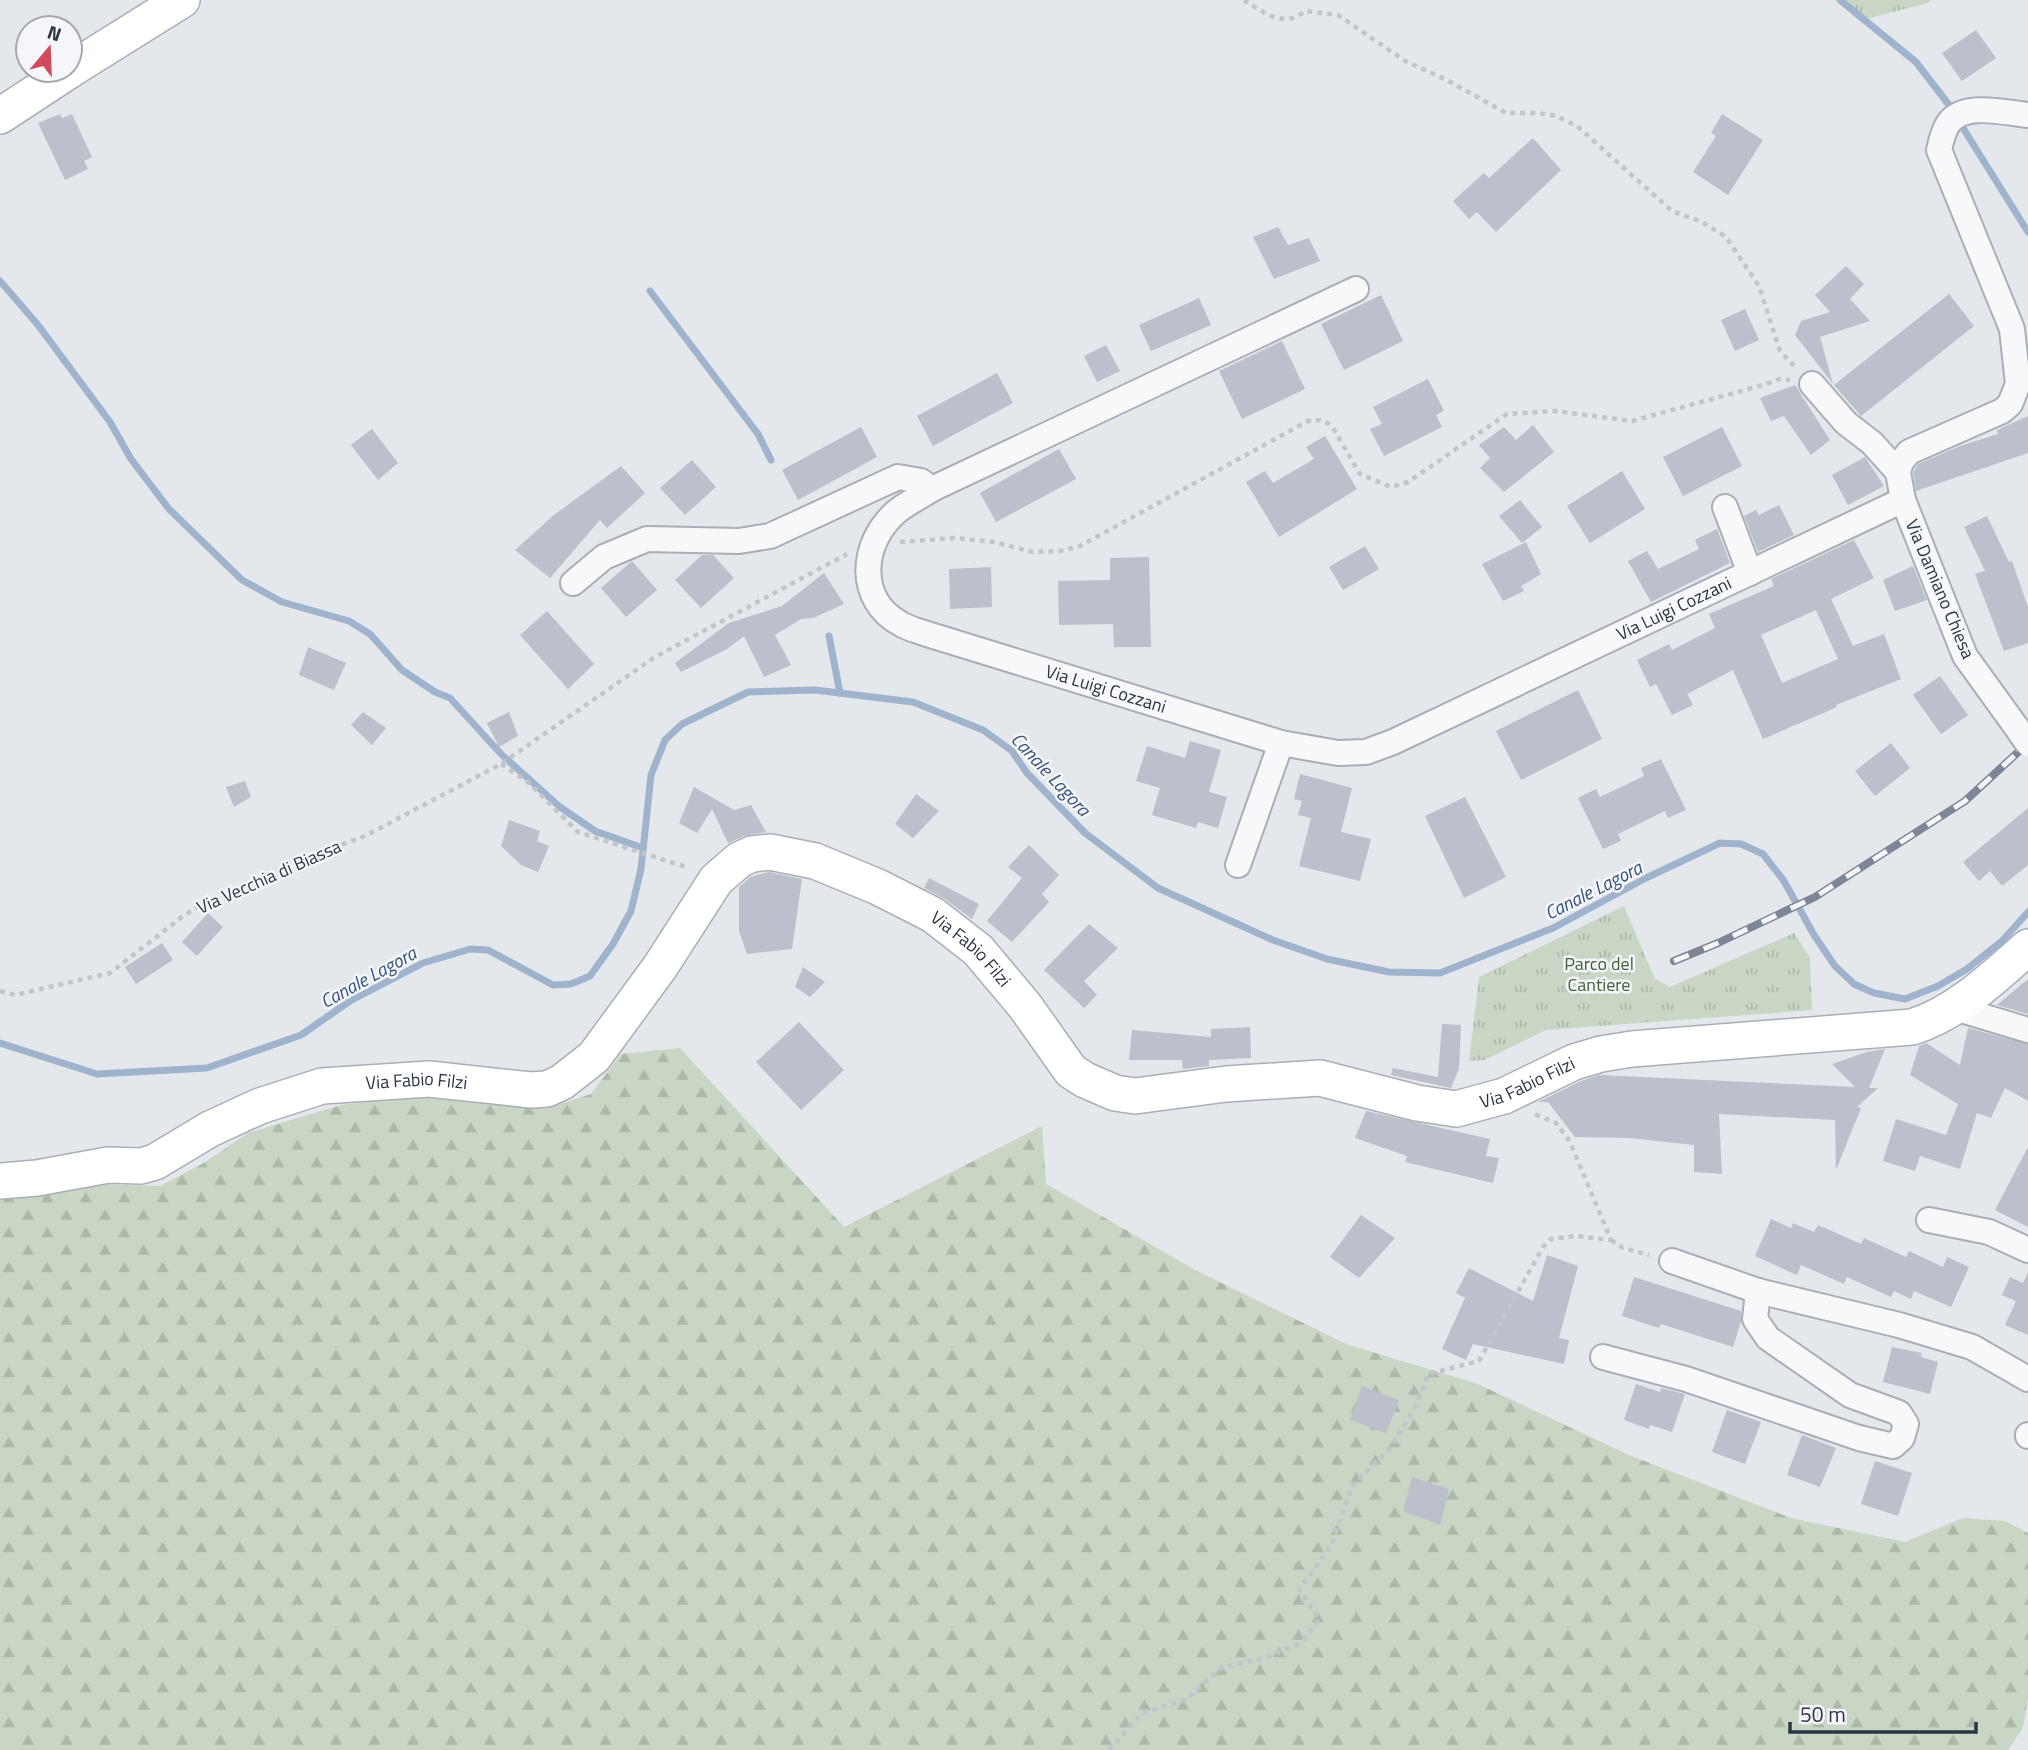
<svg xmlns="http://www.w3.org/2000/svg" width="2028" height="1750" viewBox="0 0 2028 1750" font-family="'Titillium Web',sans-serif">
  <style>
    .grass { fill: url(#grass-tufts) }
    .forest { fill: url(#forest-firs) }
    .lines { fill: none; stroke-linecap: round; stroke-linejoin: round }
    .stream { stroke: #9fb4cc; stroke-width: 7 }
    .building { fill: #bbc0ca; fill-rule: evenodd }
    .street-casing { stroke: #a9aeb7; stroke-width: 28 }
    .secondary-casing { stroke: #a9aeb7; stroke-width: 38 }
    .path { stroke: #c2c5cb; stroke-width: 4.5; stroke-dasharray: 5 5; stroke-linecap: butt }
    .street { stroke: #f7f8fa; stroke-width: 24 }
    .secondary { stroke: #fff; stroke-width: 35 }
    .rail-casing { stroke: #7d8696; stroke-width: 8 }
    .rail { stroke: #f4f6f9; stroke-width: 5; stroke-dasharray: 16; stroke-linecap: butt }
    .street-bridge-casing { stroke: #a9aeb7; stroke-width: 28; stroke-linecap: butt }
    .street-bridge { stroke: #f7f8fa; stroke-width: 24 }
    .labels { text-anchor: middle; stroke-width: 5; stroke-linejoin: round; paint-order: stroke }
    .street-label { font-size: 18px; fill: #2b3445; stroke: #f4f6f9 }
    .park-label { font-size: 18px; fill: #3f6138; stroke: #f4f6f9 }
    .water-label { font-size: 19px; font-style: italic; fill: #34527a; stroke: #f4f6f9 }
  </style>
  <defs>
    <pattern id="grass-tufts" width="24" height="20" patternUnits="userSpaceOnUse" patternTransform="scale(1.75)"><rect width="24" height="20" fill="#c9d6c5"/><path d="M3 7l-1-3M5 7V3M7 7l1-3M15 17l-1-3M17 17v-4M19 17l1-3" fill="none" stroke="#adb8ab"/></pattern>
    <pattern id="forest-firs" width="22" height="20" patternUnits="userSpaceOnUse" patternTransform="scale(1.75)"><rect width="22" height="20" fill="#c9d6c5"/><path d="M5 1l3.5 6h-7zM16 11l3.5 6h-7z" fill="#adb8ab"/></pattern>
  </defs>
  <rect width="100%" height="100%" fill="#e4e7ec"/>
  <!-- grass -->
  <g class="grass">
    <polygon points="1838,0 1931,0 1928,3 1862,20"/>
    <polygon points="1624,906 1655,979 1670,987 1794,933 1810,958 1812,1010 1546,1030 1485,1060 1469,1061 1479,977"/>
  </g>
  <!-- forest -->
  <polygon class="forest" points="680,1048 844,1227 1042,1126 1046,1184 1197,1271 1346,1344 1478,1384 1629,1455 1791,1518 1905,1542 1963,1518 2005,1521 2028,1533 2028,1698 2023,1728 2008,1750 0,1750 0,1199 92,1184 160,1186 202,1164 248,1133 341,1105 425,1096 548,1108 591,1094 621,1054"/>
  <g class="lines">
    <!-- stream -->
    <g class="stream">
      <polyline points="1840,0 1916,62 1949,105"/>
      <polyline points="1963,128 2028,232"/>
      <polyline points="0,281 38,325 110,422 131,459 169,509 242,580 282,602 349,621 370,634 402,670 435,692 450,698 502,755 560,807 595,831 643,848"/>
      <polyline points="650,291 758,434 771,460"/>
      <polyline points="829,636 840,693"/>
      <polyline points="0,1043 97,1074 207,1068 301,1035 350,1001 423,963 470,949 488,950 553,985 571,984 590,976 613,944 631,911 641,869 651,775 665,740 682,724 748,692 815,690 913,702 983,730 1012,751 1027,773 1085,833 1158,888 1273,940 1327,959 1389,972 1440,973 1553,928 1646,878 1720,843 1741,844 1763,854 1784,881 1814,935 1835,966 1854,984 1874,993 1905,999 1938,986 1967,969 2002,941 2028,912"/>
    </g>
  </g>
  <!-- building -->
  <g class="building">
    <polygon points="1976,30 1996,58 1962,81 1942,53"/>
    <polygon points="60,114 62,118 72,114 92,157 84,161 88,169 65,180 38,123"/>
    <polygon points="1722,114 1763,140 1728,195 1693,172 1716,136 1711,133"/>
    <polygon points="1533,138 1561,170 1496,232 1477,212 1469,219 1453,201 1484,173 1489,178"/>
    <polygon points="1278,227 1288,245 1309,238 1320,261 1274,279 1253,237"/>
    <polygon points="1846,266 1864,284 1850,299 1870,321 1820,337 1833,384 1795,335 1801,321 1830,312 1815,295"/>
    <polygon points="1949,294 1974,326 1861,416 1834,385"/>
    <polygon points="1381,295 1403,341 1344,370 1321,324"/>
    <polygon points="1199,298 1211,325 1151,351 1139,325"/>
    <polygon points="1745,309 1759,340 1735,351 1721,320"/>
    <polygon points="1282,341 1305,389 1242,419 1219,371"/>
    <polygon points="1106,345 1120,371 1097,382 1084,356"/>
    <polygon points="997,373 1013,403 933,446 917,416"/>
    <polygon points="1428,379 1444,411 1436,415 1442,427 1384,456 1370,429 1382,424 1373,407"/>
    <polygon points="1795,385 1830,440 1811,455 1784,416 1771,421 1760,398"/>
    <polygon points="2028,416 2028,453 1916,491 1913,473 1918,464 1960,446 1998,434 1997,430"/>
    <polygon points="1533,425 1554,452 1504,492 1480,468 1490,458 1479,445 1504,427 1516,440"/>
    <polygon points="861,427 877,457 798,500 782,470"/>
    <polygon points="1722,427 1742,466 1683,496 1663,457"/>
    <polygon points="372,429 398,463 378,480 351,445"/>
    <polygon points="1325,436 1357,489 1279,537 1246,482 1265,471 1273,483 1314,459 1306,447"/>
    <polygon points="1059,449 1076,479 996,522 980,493"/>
    <polygon points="1865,457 1884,486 1848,505 1832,475"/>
    <polygon points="692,460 716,487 685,515 660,488"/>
    <polygon points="621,466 645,493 607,528 600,520 550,578 515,550 554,515"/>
    <polygon points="1622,471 1645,509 1590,543 1567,506"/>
    <polygon points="1520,500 1542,527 1522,543 1499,516"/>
    <polygon points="1779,505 1794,535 1758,552 1744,516 1756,510 1759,515"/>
    <polygon points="1987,516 2009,562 2012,561 2028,607 2028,643 2004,651 1975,574 1985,571 1964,527"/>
    <polygon points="1717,529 1730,563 1651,602 1628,561 1647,551 1658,569 1699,549 1695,540"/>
    <path d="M1854,540l20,38 -43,21 22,47 31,-12 17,45 -65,26 1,2 -74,32 -30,-69 -46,24 6,11 -21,10 -16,-31 -6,3 -13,-27 32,-16 3,6 43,-22 -6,-14 65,-28 -3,-7zM1816,610l22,49 -56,24 -21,-48z"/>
    <polygon points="1526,542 1541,574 1521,586 1524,591 1503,601 1482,564"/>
    <polygon points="1365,546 1379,569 1343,590 1329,567"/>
    <polygon points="702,555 713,555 734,578 701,608 675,580"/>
    <polygon points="1149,557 1151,647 1114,647 1113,624 1059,625 1058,581 1110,580 1110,558"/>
    <polygon points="632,561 657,590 626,617 601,588"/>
    <polygon points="1913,566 1927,600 1895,611 1883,580"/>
    <polygon points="991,567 992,607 950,609 949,569"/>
    <polygon points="824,573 844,604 813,618 801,619 775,635 791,665 764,677 744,636 727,649 681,672 675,663 729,623 782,606"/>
    <polygon points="547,611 594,664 568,689 520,635"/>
    <polygon points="308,647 346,663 334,690 299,675"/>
    <polygon points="1940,676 1968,715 1941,734 1913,695"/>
    <polygon points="1578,690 1602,739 1521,780 1496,731"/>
    <polygon points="363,712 386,728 372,745 351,725"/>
    <polygon points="509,712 518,736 499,747 487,723"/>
    <polygon points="1190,741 1221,750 1209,792 1227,797 1218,828 1198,822 1196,828 1152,815 1160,788 1136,781 1147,746 1185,758"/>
    <polygon points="1891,743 1910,768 1875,796 1855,771"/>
    <polygon points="1661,759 1686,810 1668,818 1665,811 1618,834 1621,841 1603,849 1578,798 1596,789 1600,797 1644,776 1641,768"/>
    <polygon points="1300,774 1352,788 1341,832 1371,839 1360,881 1299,866 1311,818 1298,815 1302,801 1294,799"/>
    <polygon points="245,781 251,797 234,807 226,787"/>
    <polygon points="694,787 734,810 751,805 766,832 744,836 728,843 712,809 697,833 679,823"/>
    <polygon points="916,794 939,811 913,838 895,824"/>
    <polygon points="1465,797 1506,877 1464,898 1425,816"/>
    <polygon points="2028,808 2028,865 2002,886 1990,871 1979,881 1963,862"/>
    <polygon points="509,820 540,831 537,841 549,846 538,872 521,865 501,846"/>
    <polygon points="1029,845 1059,875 1042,894 1049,902 1012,942 987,921 1022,878 1008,867"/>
    <polygon points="769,872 802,879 792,949 747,954 739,931 739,887 750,877"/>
    <polygon points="929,878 979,904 972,919 945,899 924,888"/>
    <polygon points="208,913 223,927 197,956 182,942"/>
    <polygon points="1089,924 1118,948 1084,981 1097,995 1084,1008 1044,970"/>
    <polygon points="162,943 173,960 136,984 125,967"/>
    <polygon points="803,967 825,982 810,997 795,987"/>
    <polygon points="2028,979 2028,1014 1997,1005"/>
    <polygon points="799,1022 844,1070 801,1110 756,1062"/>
    <polygon points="1442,1024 1461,1025 1459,1069 1451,1088 1391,1075 1393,1068 1438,1077"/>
    <polygon points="1250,1027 1251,1058 1209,1060 1209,1066 1183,1069 1182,1060 1129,1060 1132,1030 1211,1037 1211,1029"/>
    <polygon points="1968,1028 2028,1044 2028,1101 2005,1088 1991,1118 1977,1113 1960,1169 1920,1156 1915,1171 1883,1161 1896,1119 1946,1135 1958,1104 1910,1075 1919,1046 1926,1043 1960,1065"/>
    <polygon points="1885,1049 1869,1088 1878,1088 1857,1107 1861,1108 1836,1170 1835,1120 1719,1114 1722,1174 1694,1172 1694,1145 1630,1138 1575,1137 1548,1102 1538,1102 1581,1081 1599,1075 1855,1087 1832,1064 1867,1052"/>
    <polygon points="1366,1111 1490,1139 1486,1156 1499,1158 1493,1183 1405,1162 1407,1156 1355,1138"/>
    <polygon points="2028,1147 2028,1227 1995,1210"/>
    <polygon points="1361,1215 1395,1238 1359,1278 1330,1257"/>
    <polygon points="1771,1219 1791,1228 1793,1223 1814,1232 1818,1225 1861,1244 1864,1238 1906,1257 1909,1251 1943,1267 1947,1257 1969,1267 1951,1307 1914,1291 1911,1299 1894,1291 1891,1297 1847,1277 1844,1284 1801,1265 1797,1275 1755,1256"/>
    <polygon points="1547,1255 1578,1266 1559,1338 1569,1340 1564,1364 1473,1344 1466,1360 1442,1349 1465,1298 1456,1293 1469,1268 1533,1301"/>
    <polygon points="2028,1272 2028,1335 2005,1325 2016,1301 2002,1295 2010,1277 2023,1283"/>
    <polygon points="1634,1277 1741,1311 1741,1321 1733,1347 1661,1324 1659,1328 1622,1316"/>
    <polygon points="1892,1347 1922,1353 1921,1357 1938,1362 1930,1394 1883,1382"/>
    <polygon points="1636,1384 1660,1392 1661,1388 1685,1394 1672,1432 1650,1425 1649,1429 1624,1420"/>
    <polygon points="1362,1386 1399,1400 1386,1433 1350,1420"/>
    <polygon points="1727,1410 1761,1422 1745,1464 1712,1452"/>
    <polygon points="1802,1435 1836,1448 1820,1487 1787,1475"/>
    <polygon points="1875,1461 1912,1473 1898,1516 1861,1504"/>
    <polygon points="1412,1477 1449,1489 1440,1525 1403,1511"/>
  </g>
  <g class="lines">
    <defs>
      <g id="street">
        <path id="s1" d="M1356,289l-424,200c-12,8 -27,15 -37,24 -35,32 -38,87 6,111 8,5 18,7 26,10l354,109 57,10 28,-1 27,-10 510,-242"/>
        <polyline points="1812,384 1846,423 1872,443 1898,472"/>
        <polyline points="1725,507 1750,573"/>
        <polyline points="573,583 604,557 647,539 739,541 770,536 898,477 921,481 932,489"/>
        <path d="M2017,728l-52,-72 -62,-156 -5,-28 3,-10 8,-10 93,-41 8,-7 8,-20 -6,-55 -73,-179c2,-9 4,-18 9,-26 15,-23 58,-11 80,-9"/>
        <polyline points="1238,865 1281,743"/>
        <polyline points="1955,1008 2028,1030"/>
        <polyline points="1929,1220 1989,1232 2028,1250"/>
        <polyline points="1672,1261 1758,1291 1899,1325 1972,1347 2028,1379"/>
        <polyline points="1603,1357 1686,1379 1859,1438 1893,1446 1902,1438 1906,1424 1899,1413 1850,1395 1768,1338 1755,1319 1758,1291"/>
        <polyline points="2028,1435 2028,1436"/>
      </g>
      <g id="secondary">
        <polyline points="70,70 182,0"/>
        <polyline points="0,116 70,70"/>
        <path id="s2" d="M0,1181l37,-3 71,-13 33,1 14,-4 55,-33 50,-23 62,-20 107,-7 102,11 16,-1 15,-7 32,-25 66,-90 56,-87 23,-20 13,-6 18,-2 45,9 63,26 55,28 45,35 47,56 46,65 14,9 30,13 20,3 91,-12 94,-6 97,25 39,6 48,-13 70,-34 27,-8 31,-5 280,-22c45,-14 81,-49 116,-80"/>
      </g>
    </defs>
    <!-- street casing -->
    <use href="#street" class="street-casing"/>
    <!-- secondary casing -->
    <use href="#secondary" class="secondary-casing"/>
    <!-- path -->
    <g class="path">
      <path d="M1244,0c19,12 40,29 61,11l33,4 67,46 40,18 61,34h32l18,3 21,10 95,85 30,11 24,15 33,49 21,65 16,17"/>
      <path d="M900,542l54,-4 40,4 39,10 27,-1 20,-5 228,-125c11,-2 18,-1 25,7l27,46 31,13 17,-5 99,-68 48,-3 77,10 131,-36 17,-6 10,1"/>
      <polyline points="501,764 529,783 578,832 689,868"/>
      <polyline points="0,991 15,995 110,973 182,917 205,902 322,852 365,836 501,764 655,657 847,554"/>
      <polyline points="1611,1240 1623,1248 1649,1255"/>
      <polyline points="1109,1750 1142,1713 1187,1699 1222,1667 1265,1658 1301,1643 1319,1619 1299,1589 1331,1546 1352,1486 1392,1446 1417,1404 1428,1374 1479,1361 1543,1247 1551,1239 1576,1236 1611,1240 1570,1142 1556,1123 1532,1113"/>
    </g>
    <!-- street -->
    <use href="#street" class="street"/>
    <!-- secondary -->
    <use href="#secondary" class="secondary"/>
    <defs>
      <polyline id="rail" points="1674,961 1718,943 1815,897 1965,801 2028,743"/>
    </defs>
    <!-- rail casing -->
    <use href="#rail" class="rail-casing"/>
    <!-- rail -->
    <use href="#rail" class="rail"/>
    <defs>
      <polyline id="street-bridge" points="2017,728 2028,744"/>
    </defs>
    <!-- street-bridge casing -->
    <use href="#street-bridge" class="street-bridge-casing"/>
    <!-- street-bridge -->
    <use href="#street-bridge" class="street-bridge"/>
  </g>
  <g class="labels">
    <!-- street labels -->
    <g class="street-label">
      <text transform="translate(1940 589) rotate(67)" y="6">Via Damiano Chiesa</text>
      <text dy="6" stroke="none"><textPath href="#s1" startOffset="1468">Via Luigi Cozzani</textPath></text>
      <text dy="6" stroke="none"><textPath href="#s1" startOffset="859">Via Luigi Cozzani</textPath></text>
      <text transform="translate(269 877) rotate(-24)" y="6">Via Vecchia di Biassa</text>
      <text dy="6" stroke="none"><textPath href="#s2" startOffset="1129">Via Fabio Filzi</textPath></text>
      <text dy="6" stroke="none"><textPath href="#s2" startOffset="1759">Via Fabio Filzi</textPath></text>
      <text dy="6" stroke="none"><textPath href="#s2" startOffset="436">Via Fabio Filzi</textPath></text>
    </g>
    <!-- park labels -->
    <g class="park-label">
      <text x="1599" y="970">Parco del<tspan x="1599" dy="21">Cantiere</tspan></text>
    </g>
    <!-- water labels -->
    <g class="water-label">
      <text transform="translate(1051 774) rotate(47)" y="7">Canale Lagora</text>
      <text transform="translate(1593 890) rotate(-27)" y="7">Canale Lagora</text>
      <text transform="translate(368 977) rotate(-29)" y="7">Canale Lagora</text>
    </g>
  </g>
  <!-- north arrow -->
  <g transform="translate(49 49) rotate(19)"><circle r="33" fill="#f4f6f9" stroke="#a4a8b1" stroke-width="2"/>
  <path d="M0-5L12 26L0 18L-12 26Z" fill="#d1495b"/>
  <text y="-10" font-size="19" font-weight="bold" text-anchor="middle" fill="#2b3445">N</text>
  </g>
  <!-- scale -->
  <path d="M1790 1722v10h186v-10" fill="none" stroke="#2b3445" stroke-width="3.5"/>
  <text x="1800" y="1722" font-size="21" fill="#2b3445" stroke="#f4f6f9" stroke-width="5" paint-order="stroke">50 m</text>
</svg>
